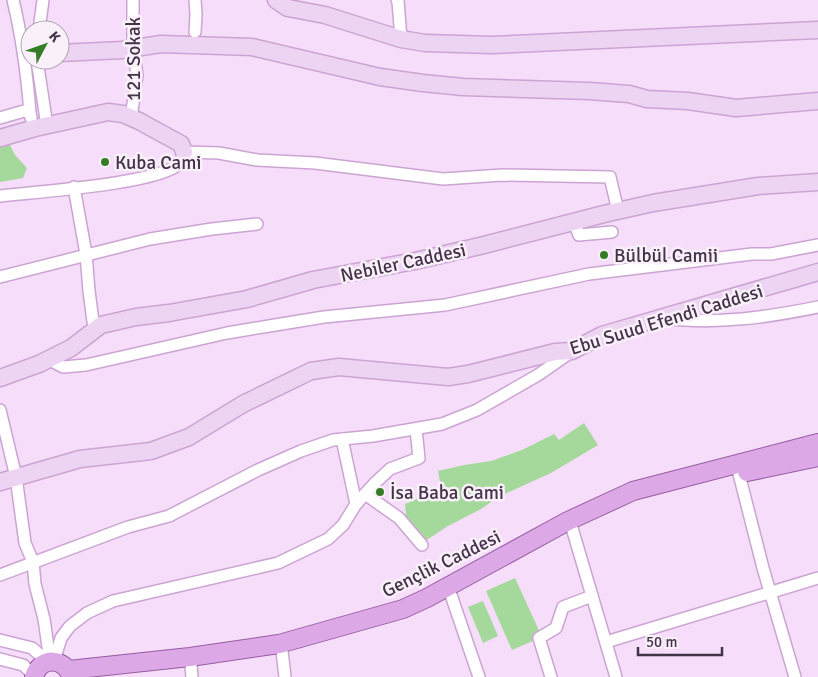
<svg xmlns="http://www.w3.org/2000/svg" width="818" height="677" viewBox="0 0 818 677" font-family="Signika,sans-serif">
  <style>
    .green { fill: #a4d99b }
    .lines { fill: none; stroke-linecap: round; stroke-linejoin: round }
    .street-casing { stroke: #cca4d3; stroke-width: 14 }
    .secondary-casing { stroke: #cca4d3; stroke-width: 19 }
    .primary-casing { stroke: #975ba3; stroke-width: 20 }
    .street { stroke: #fff; stroke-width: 11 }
    .secondary { stroke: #edd4f2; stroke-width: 16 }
    .primary { stroke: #dca9e6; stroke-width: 18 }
    .poi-dot { fill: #347e26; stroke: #f9f0fa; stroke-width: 2 }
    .labels { text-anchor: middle; stroke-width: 5; stroke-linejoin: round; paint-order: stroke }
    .street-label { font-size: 19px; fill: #433347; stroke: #f9f0fa }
    .poi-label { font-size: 19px; fill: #433347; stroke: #f9f0fa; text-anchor: start }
  </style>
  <rect width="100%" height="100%" fill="#f6ddfa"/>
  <!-- green -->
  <g class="green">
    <polygon points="8,141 15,155 27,168 23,178 0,182 0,143"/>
    <polygon points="584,423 598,445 551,473 498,497 481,509 448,526 425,541 403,518 406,514 405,504 441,488 438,471 464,465 491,461 522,450 554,434 559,440"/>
    <polygon points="515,578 542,637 512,650 486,591"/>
    <polygon points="483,601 498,636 483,643 468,607"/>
  </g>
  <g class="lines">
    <defs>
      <g id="street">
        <path d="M13,0c9,37 14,75 17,113"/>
        <polyline points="397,0 398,1 401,39"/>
        <polyline points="39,30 43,0"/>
        <polyline points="195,32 196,14 195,0"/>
        <polyline points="37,60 47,126"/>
        <polyline points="0,118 24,111 30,113 31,118"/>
        <polyline points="131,118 137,75 133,48 133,1"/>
        <polyline points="74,187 86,254 89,291 94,329"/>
        <path d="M0,196c33,-4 161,-12 180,-33 2,-3 3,-8 4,-11l35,1 38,7 58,3 128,16 59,-4 108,2 8,34"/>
        <polyline points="574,222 579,235 612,232"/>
        <polyline points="0,277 150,239 212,229 257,224"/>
        <path d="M665,318c50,7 104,-1 153,-11"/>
        <polyline points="48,359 63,367 86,365 227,333 269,326 324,317 445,305 589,274 752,254 771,254 818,245"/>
        <polyline points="0,410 16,477 25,543 33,562 35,584 44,619 50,661"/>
        <polyline points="739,474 763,568 795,677"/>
        <polyline points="365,494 399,518 422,545"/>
        <polyline points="356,504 375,483 390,469 419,458 416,429"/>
        <polyline points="572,528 616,677"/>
        <polyline points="0,575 128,527 169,516 258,470 301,451 333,440 373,436 442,424 477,410 538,375 571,352"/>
        <polyline points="450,592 479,677"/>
        <polyline points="0,640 32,648 48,662"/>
        <polyline points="606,642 818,578"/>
        <polyline points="282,651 285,677"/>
        <polyline points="0,659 23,665 34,675"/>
        <polyline points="54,661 61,638 70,626 87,613 113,601 278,563 328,539 343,525 356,504 342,439"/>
        <polyline points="191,665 192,677"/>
        <polyline points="551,677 539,638 556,628 563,607 592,596"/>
      </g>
      <g id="secondary">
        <polyline points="276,0 288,8 325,15 401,39 425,43 492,45 818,30"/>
        <polyline points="60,53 122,50 161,44 252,47 380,77 423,83 463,87 589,91 629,94 647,99 688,101 736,108 818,101"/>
        <polyline points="0,138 35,128 108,112 123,114 139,121 181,144 184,152"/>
        <polyline points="0,378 39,364 71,348 101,325 136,317 169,313 247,299 313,280 415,261 484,245 604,214 653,203 758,186 818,182"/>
        <polyline points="0,482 80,459 151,451 189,437 243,404 311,371 339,367 448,377 468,374 555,352 572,351 602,335 818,272"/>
      </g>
      <g id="primary">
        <polyline points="747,472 818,457"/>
        <polyline points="69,670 190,657 279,644 403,609 427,598 568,521 633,491 818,443"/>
        <path d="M34,677c6,-21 31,-20 37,0"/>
      </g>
    </defs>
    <!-- street casing -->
    <use href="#street" class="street-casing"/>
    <!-- secondary casing -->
    <use href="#secondary" class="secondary-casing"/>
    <!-- primary casing -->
    <use href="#primary" class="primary-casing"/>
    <!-- street -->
    <use href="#street" class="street"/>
    <!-- secondary -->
    <use href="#secondary" class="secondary"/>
    <!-- primary -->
    <use href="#primary" class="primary"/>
  </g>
  <!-- markers -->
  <g class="poi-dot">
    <circle cx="105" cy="162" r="5"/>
    <circle cx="604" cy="255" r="5"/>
    <circle cx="380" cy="492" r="5"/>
  </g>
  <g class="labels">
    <!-- street labels -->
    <g class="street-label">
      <text transform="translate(133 59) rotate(-90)" y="7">121 Sokak</text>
      <text transform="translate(403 262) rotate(-12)" y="7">Nebiler Caddesi</text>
      <text transform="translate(666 319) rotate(-17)" y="7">Ebu Suud Efendi Caddesi</text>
      <text transform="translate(441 563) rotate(-26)" y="7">Gençlik Caddesi</text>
    </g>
    <!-- poi labels -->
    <g class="poi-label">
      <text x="115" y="169">Kuba Cami</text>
      <text x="614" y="262">Bülbül Camii</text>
      <text x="390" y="499">İsa Baba Cami</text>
    </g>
  </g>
  <!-- north arrow -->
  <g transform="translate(45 45) rotate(49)"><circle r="24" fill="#f9f0fa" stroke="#b0a4b2"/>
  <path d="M0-4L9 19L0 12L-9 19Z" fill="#347e26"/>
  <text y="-8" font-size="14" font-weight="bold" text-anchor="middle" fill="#433347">K</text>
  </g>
  <!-- scale -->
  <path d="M638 647v8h84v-8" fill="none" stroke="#433347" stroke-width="2.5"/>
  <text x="646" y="647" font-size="15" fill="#433347" stroke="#f9f0fa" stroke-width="4" paint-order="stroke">50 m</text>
</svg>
